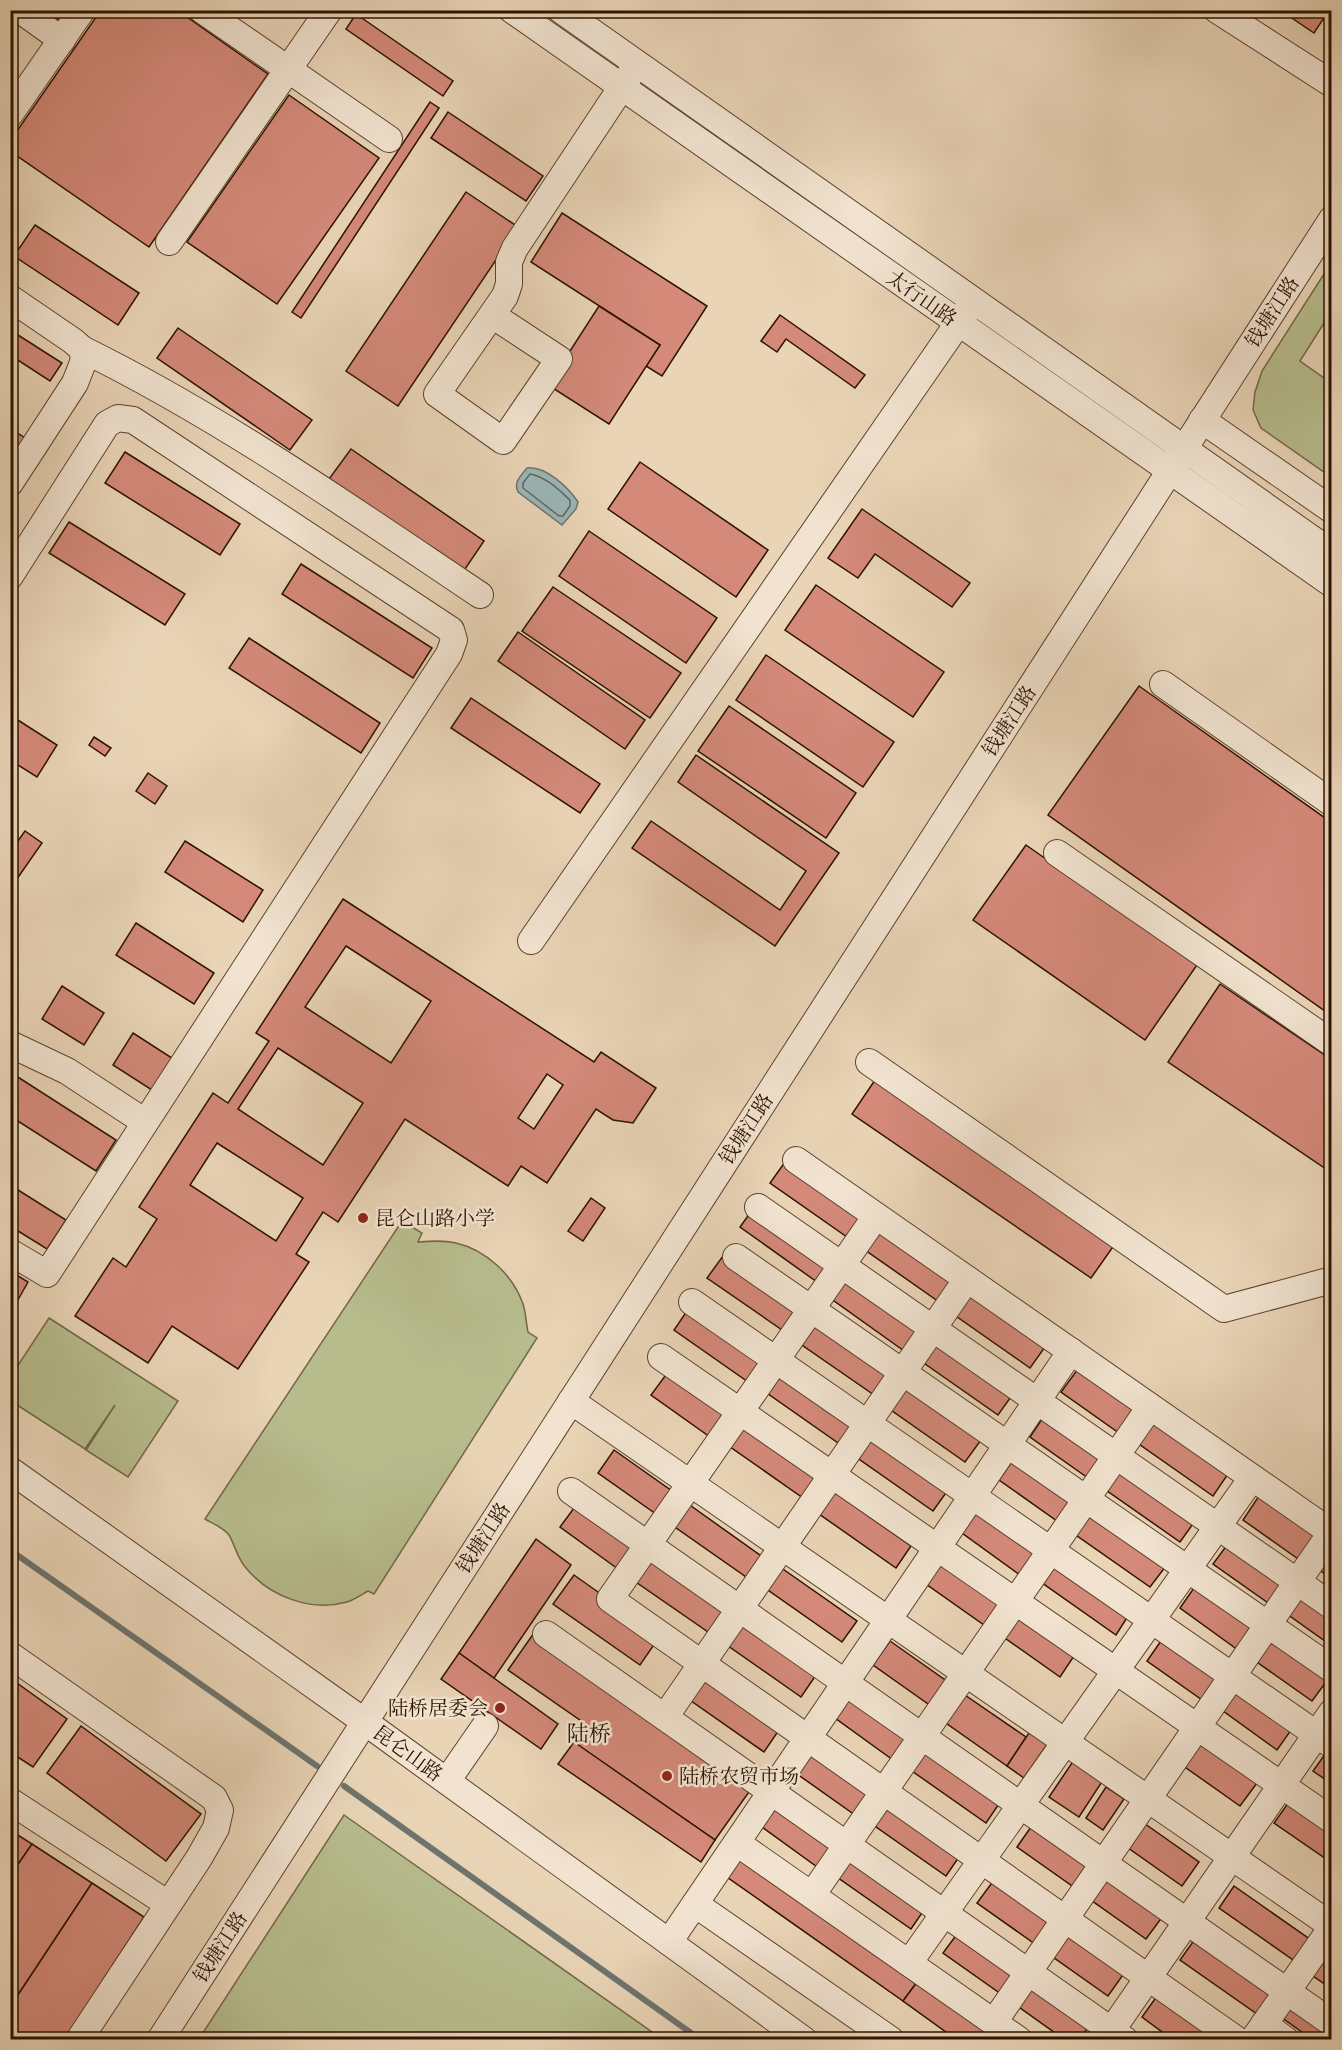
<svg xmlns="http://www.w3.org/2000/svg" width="1342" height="2050" viewBox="0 0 1342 2050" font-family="'EB Garamond','Noto Serif SC',serif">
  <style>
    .green { fill: #b7bc8d; stroke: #726746; stroke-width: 1.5 }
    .water { fill: #9ab6b7; stroke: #6e746e; stroke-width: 1.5 }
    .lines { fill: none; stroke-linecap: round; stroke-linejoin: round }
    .shore { stroke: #64645c; stroke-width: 1.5 }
    .stream { stroke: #6e746e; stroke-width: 6 }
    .building { fill: #d48979; stroke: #2d1200; stroke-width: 1.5; fill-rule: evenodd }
    .minor-casing { stroke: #5c422e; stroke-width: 28 }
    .minor { stroke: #f1e3d0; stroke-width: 26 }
    .poi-dot { fill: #8f2418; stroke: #f1e3d0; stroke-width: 2 }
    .labels { text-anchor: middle; stroke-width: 5; stroke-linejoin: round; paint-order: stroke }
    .street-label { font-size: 20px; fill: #2d1200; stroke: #f1e3d0 }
    .poi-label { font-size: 20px; fill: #2d1200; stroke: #f1e3d0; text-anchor: start }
    .quarter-label { font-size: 22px; fill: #2d1200; stroke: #f1e3d0 }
  </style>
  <rect width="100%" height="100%" fill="#e9d4b6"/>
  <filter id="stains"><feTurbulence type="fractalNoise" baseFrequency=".00333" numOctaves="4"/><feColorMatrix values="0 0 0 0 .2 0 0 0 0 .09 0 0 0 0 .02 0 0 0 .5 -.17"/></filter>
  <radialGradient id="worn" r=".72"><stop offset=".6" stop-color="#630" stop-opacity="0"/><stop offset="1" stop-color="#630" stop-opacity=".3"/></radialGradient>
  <!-- green -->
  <g class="green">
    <polygon points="1331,263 1331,312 1300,361 1331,383 1331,477 1261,428 1253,410 1255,392 1262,371"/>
    <path d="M402,1221l20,12 -4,9c13,-1 25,-2 38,1 30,7 57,32 67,61 3,9 3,19 5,28l9,6 -163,256 -6,-3c-7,4 -14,9 -21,11 -36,10 -77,-5 -101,-34 -9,-10 -11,-23 -17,-33 -5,-7 -17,-12 -24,-16z"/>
    <polygon points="49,1318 178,1401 128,1477 86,1450 115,1405 85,1449 11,1401 11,1376"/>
    <polygon points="344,1815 662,2039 199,2039"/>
  </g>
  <!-- water -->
  <path class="water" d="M527,468c19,-2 41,19 51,34l-2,7 -14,16 -44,-33c-5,-10 3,-16 9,-24z"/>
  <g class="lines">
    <!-- shore -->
    <path class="shore" d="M530,474c16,3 28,15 40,26v6l-7,10h-4l-36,-28v-5z"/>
    <!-- stream -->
    <g class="stream">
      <polyline points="10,1550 317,1766"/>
      <polyline points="344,1786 701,2040"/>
    </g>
  </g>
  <!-- building -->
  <g class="building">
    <polygon points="33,10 64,10 54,25"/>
    <polygon points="101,10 177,10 268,74 149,247 10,151 10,141"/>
    <polygon points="1280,10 1329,10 1314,33"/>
    <polygon points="356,14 453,81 443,96 346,29"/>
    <polygon points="289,95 379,158 277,304 187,242"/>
    <polygon points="430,102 439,108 301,318 292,312"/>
    <polygon points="448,112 543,176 526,201 431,138"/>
    <polygon points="466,192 518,227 398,406 346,371"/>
    <polygon points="562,213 707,306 662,376 646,366 660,345 531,262"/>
    <polygon points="35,225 139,293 118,325 14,256"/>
    <polygon points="599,306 660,345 609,424 548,385"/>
    <polygon points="780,315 865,375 855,388 786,339 777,352 761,341"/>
    <polygon points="178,328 312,420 290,450 157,358"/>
    <polygon points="18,335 62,363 50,381 10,355 10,347"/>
    <polygon points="10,428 28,440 10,467"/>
    <polygon points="351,449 484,541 463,572 329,479"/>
    <polygon points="125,452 240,524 220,555 105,483"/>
    <polygon points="640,462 768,550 736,597 608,509"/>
    <polygon points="862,509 970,583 952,607 875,554 858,578 828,558"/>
    <polygon points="69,522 185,594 165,625 49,553"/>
    <polygon points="589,531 717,618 686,663 559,576"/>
    <polygon points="301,564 432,648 413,678 282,594"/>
    <polygon points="816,585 944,672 913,717 785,630"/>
    <polygon points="553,587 681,673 650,718 522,631"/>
    <polygon points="518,632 645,720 625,749 498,661"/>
    <polygon points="249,638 380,723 361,753 229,668"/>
    <polygon points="766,655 894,742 863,787 736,700"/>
    <polygon points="1139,686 1332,823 1332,1016 1048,815"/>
    <polygon points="471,698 600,784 580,813 451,728"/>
    <polygon points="729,706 856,793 826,838 698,751"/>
    <polygon points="10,715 57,745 37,777 10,760"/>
    <polygon points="94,737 111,748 105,756 89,745"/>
    <polygon points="696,755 839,853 775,946 632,848 651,821 780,910 806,871 678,782"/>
    <polygon points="148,773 167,786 155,804 136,791"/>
    <polygon points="25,831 42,843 12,886 10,885 10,852"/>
    <polygon points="185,841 263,890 243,922 165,872"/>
    <polygon points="1026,845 1197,965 1145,1040 973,920"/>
    <path d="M343,899l251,163 7,-10 55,36 -23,35 -20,-3 -17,-11 -49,74 -26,-17 -13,20 -103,-67 -67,103 -15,-10 -27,42 13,8 -71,107 -66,-43 -24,37 -73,-47 38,-58 13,9 31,-48 -18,-12 74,-114 15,10 41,-62 -13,-8zM346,946l85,55 -40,62 -86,-56zM278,1048l85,55 -40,62 -85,-56zM547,1074l16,11 -29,44 -16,-11zM217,1143l86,55 -27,43 -86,-56z"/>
    <polygon points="136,923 214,973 194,1004 116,955"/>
    <polygon points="1220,984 1332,1060 1332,1173 1168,1062"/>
    <polygon points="62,986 104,1013 84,1045 42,1019"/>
    <polygon points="133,1033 175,1060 155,1092 113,1065"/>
    <polygon points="10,1072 116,1140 96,1171 10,1116"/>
    <polygon points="875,1080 1115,1244 1091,1278 852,1114"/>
    <polygon points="785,1162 862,1216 847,1237 770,1183"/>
    <polygon points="10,1185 66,1220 47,1249 10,1226"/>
    <polygon points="591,1198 605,1208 583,1241 568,1231"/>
    <polygon points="755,1206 833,1260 817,1282 740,1227"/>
    <polygon points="880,1229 957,1283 942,1304 865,1250"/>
    <polygon points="723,1256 800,1310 785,1332 707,1278"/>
    <polygon points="10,1271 28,1282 10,1314"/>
    <polygon points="845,1277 923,1331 907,1353 830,1298"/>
    <polygon points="968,1293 1045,1347 1030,1368 953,1314"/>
    <polygon points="689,1308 766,1362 751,1384 674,1330"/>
    <polygon points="814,1321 892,1375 877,1397 799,1343"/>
    <polygon points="936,1340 1013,1394 998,1415 921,1361"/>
    <polygon points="779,1369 856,1423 841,1445 764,1391"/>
    <polygon points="1078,1369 1136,1410 1119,1433 1061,1392"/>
    <polygon points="668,1372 726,1413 710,1437 651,1395"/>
    <polygon points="903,1386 981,1440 965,1462 888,1408"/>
    <polygon points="1046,1413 1104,1454 1088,1478 1030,1437"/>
    <polygon points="1151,1420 1228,1474 1213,1496 1136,1442"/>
    <polygon points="741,1423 818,1477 803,1498 726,1444"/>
    <polygon points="870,1436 948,1490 933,1511 856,1457"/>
    <polygon points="614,1450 672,1491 656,1514 598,1473"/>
    <polygon points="1015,1457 1073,1498 1057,1521 999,1480"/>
    <polygon points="1118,1467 1195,1521 1180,1542 1103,1488"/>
    <polygon points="834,1492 911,1546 896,1568 819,1514"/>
    <polygon points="1259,1496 1317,1537 1301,1561 1243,1520"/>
    <polygon points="687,1503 764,1558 749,1579 672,1525"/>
    <polygon points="577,1504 635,1545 618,1569 560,1527"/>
    <polygon points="979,1510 1037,1551 1020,1575 962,1533"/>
    <polygon points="1088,1512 1166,1566 1150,1587 1073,1533"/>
    <polygon points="536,1539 571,1565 494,1678 459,1653"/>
    <polygon points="1230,1541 1288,1582 1271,1605 1213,1564"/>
    <polygon points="1332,1550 1332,1579 1318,1569"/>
    <polygon points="649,1559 726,1613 711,1634 633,1580"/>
    <polygon points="1054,1559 1130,1613 1116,1635 1038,1580"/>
    <polygon points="943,1561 1001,1602 984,1625 926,1584"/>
    <polygon points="780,1567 857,1621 842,1642 765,1588"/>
    <polygon points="574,1575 660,1636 640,1665 553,1604"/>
    <polygon points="1196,1585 1255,1626 1238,1650 1180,1608"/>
    <polygon points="1303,1591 1332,1611 1332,1646 1287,1614"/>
    <polygon points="1019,1612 1076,1653 1060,1677 1002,1636"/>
    <polygon points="739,1621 816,1675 801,1697 724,1643"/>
    <polygon points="536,1630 756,1782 715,1840 572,1741 584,1723 508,1670"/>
    <polygon points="1271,1637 1329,1678 1312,1701 1254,1660"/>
    <polygon points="1163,1638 1221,1679 1205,1702 1147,1661"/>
    <polygon points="890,1641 948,1682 931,1706 873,1665"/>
    <polygon points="459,1653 558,1724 541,1749 441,1679"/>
    <polygon points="702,1676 779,1730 764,1752 687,1698"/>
    <polygon points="10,1678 67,1719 33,1767 10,1752"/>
    <polygon points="1236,1685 1294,1726 1277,1750 1219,1708"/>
    <polygon points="962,1693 1026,1737 1007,1766 943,1721"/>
    <polygon points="851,1695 909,1736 893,1760 835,1718"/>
    <polygon points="81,1726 201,1814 166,1861 47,1773"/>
    <polygon points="1033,1727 1051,1739 1024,1778 1007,1766"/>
    <polygon points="574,1742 715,1840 701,1862 558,1764"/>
    <polygon points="1198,1742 1257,1783 1240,1806 1182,1765"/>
    <polygon points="924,1747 1001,1801 986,1823 909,1769"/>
    <polygon points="814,1750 872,1792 855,1815 797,1774"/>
    <polygon points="1328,1750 1332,1752 1332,1784 1313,1771"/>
    <polygon points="1076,1757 1105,1777 1079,1817 1049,1797"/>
    <polygon points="1106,1787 1124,1799 1103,1830 1086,1818"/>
    <polygon points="884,1800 961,1854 946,1876 869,1822"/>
    <polygon points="1289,1802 1332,1831 1332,1863 1274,1823"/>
    <polygon points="779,1804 837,1845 820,1869 762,1827"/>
    <polygon points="1141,1821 1199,1862 1182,1886 1124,1845"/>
    <polygon points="1033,1824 1091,1865 1075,1888 1017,1847"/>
    <polygon points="10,1830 32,1844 10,1876"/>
    <polygon points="32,1844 92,1883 10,2007 10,1876"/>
    <polygon points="741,1851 920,1978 903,2001 724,1875"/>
    <polygon points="849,1853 926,1907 911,1929 834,1875"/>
    <polygon points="1105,1874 1163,1916 1146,1939 1088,1898"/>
    <polygon points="994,1880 1052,1921 1035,1944 977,1903"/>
    <polygon points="92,1883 144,1917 64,2040 10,2040 10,2007"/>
    <polygon points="1234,1886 1311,1940 1296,1962 1219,1908"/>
    <polygon points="960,1930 1018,1971 1001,1994 943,1953"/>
    <polygon points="1066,1931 1125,1972 1108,1996 1050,1955"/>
    <polygon points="1195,1939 1272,1993 1257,2014 1180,1960"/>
    <polygon points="1327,1950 1332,1953 1332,1989 1310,1974"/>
    <polygon points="920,1978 1006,2040 957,2040 903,2001"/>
    <polygon points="1033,1982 1091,2023 1079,2040 1065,2040 1016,2005"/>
    <polygon points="1157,1996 1219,2040 1173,2040 1142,2017"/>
    <polygon points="1292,2001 1332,2029 1332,2040 1313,2040 1281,2017"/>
  </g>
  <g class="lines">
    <defs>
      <g id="minor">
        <polyline points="20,10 62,40"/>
        <polyline points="202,10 389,139"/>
        <polyline points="512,10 1332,584"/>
        <polyline points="561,10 1332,553"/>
        <polyline points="1217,10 1332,84"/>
        <polyline points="10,114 82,10"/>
        <polyline points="169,242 329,10"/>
        <polyline points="10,298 73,341 82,349 84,360 75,383 10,483"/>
        <polyline points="492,315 559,359 503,441 437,394 505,296 509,284 509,262 515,248 631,73"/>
        <path d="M82,349c140,69 268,159 398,246"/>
        <polyline points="1202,420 1332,510"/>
        <polyline points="10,576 107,424 118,418 133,420 451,630 454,640 449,654 47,1274 10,1252"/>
        <polyline points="1163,684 1332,803"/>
        <polyline points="1057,853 1332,1043"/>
        <polyline points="531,941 968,309"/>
        <polyline points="10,1044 67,1071 145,1122"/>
        <polyline points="869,1062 1224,1309 1332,1280"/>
        <polyline points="796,1160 1332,1533"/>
        <polyline points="758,1207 1332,1606"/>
        <polyline points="876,1216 610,1599 1237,2040"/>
        <polyline points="736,1257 1332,1669"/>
        <polyline points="692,1302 1332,1745"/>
        <polyline points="661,1357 1332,1820"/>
        <polyline points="571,1401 1332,1926"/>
        <polyline points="10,1470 365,1722 804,2040"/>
        <polyline points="571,1491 1332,2023"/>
        <polyline points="546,1634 1125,2040"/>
        <polyline points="10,1655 214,1798 220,1810 216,1828 199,1858 79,2040"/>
        <polyline points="665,1717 967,1279"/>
        <polyline points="447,1781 485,1726"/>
        <polyline points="10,1801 168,1904"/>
        <polyline points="737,1843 1019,2040"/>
        <polyline points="812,1895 1150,1407"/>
        <polyline points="695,1904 891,2040"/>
        <polyline points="669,1942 1071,1351"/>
        <polyline points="909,1963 1252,1478"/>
        <polyline points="994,2022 1331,1533"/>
        <polyline points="1264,2024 1286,2040"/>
        <polyline points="160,2040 1332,219"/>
        <polyline points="1105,2040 1332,1712"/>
        <polyline points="1253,2040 1332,1927"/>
      </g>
    </defs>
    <!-- minor casing -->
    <use href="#minor" class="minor-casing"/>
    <!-- minor -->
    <use href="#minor" class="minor"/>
  </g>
  <!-- markers -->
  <g class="poi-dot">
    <circle cx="363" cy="1218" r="6"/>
    <circle cx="500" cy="1708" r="6"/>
    <circle cx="667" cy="1776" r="6"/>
  </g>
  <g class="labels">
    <!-- street labels -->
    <g class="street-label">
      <text transform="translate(922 298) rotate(35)" y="7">太行山路</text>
      <text transform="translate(1272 312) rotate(-57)" y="7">钱塘江路</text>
      <text transform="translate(1009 721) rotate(-57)" y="7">钱塘江路</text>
      <text transform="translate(746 1129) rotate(-57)" y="7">钱塘江路</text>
      <text transform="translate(483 1538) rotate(-57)" y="7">钱塘江路</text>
      <text transform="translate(408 1753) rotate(36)" y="7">昆仑山路</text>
      <text transform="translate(220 1947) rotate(-57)" y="7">钱塘江路</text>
    </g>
    <!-- poi labels -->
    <g class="poi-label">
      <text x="375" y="1225">昆仑山路小学</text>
      <text x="488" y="1715" text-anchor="end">陆桥居委会</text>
      <text x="679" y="1783">陆桥农贸市场</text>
    </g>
    <!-- quarter labels -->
    <g class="quarter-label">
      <text x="589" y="1741">陆桥</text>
    </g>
  </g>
  <!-- margin -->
  <rect width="1342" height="2050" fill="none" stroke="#e9d4b6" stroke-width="36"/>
  <rect x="12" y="12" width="1318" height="2026" fill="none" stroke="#2d1200" stroke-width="3"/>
  <rect x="18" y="18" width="1306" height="2014" fill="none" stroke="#2d1200" stroke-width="1.5"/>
  <rect width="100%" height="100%" filter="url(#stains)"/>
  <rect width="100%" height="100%" fill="url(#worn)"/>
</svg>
